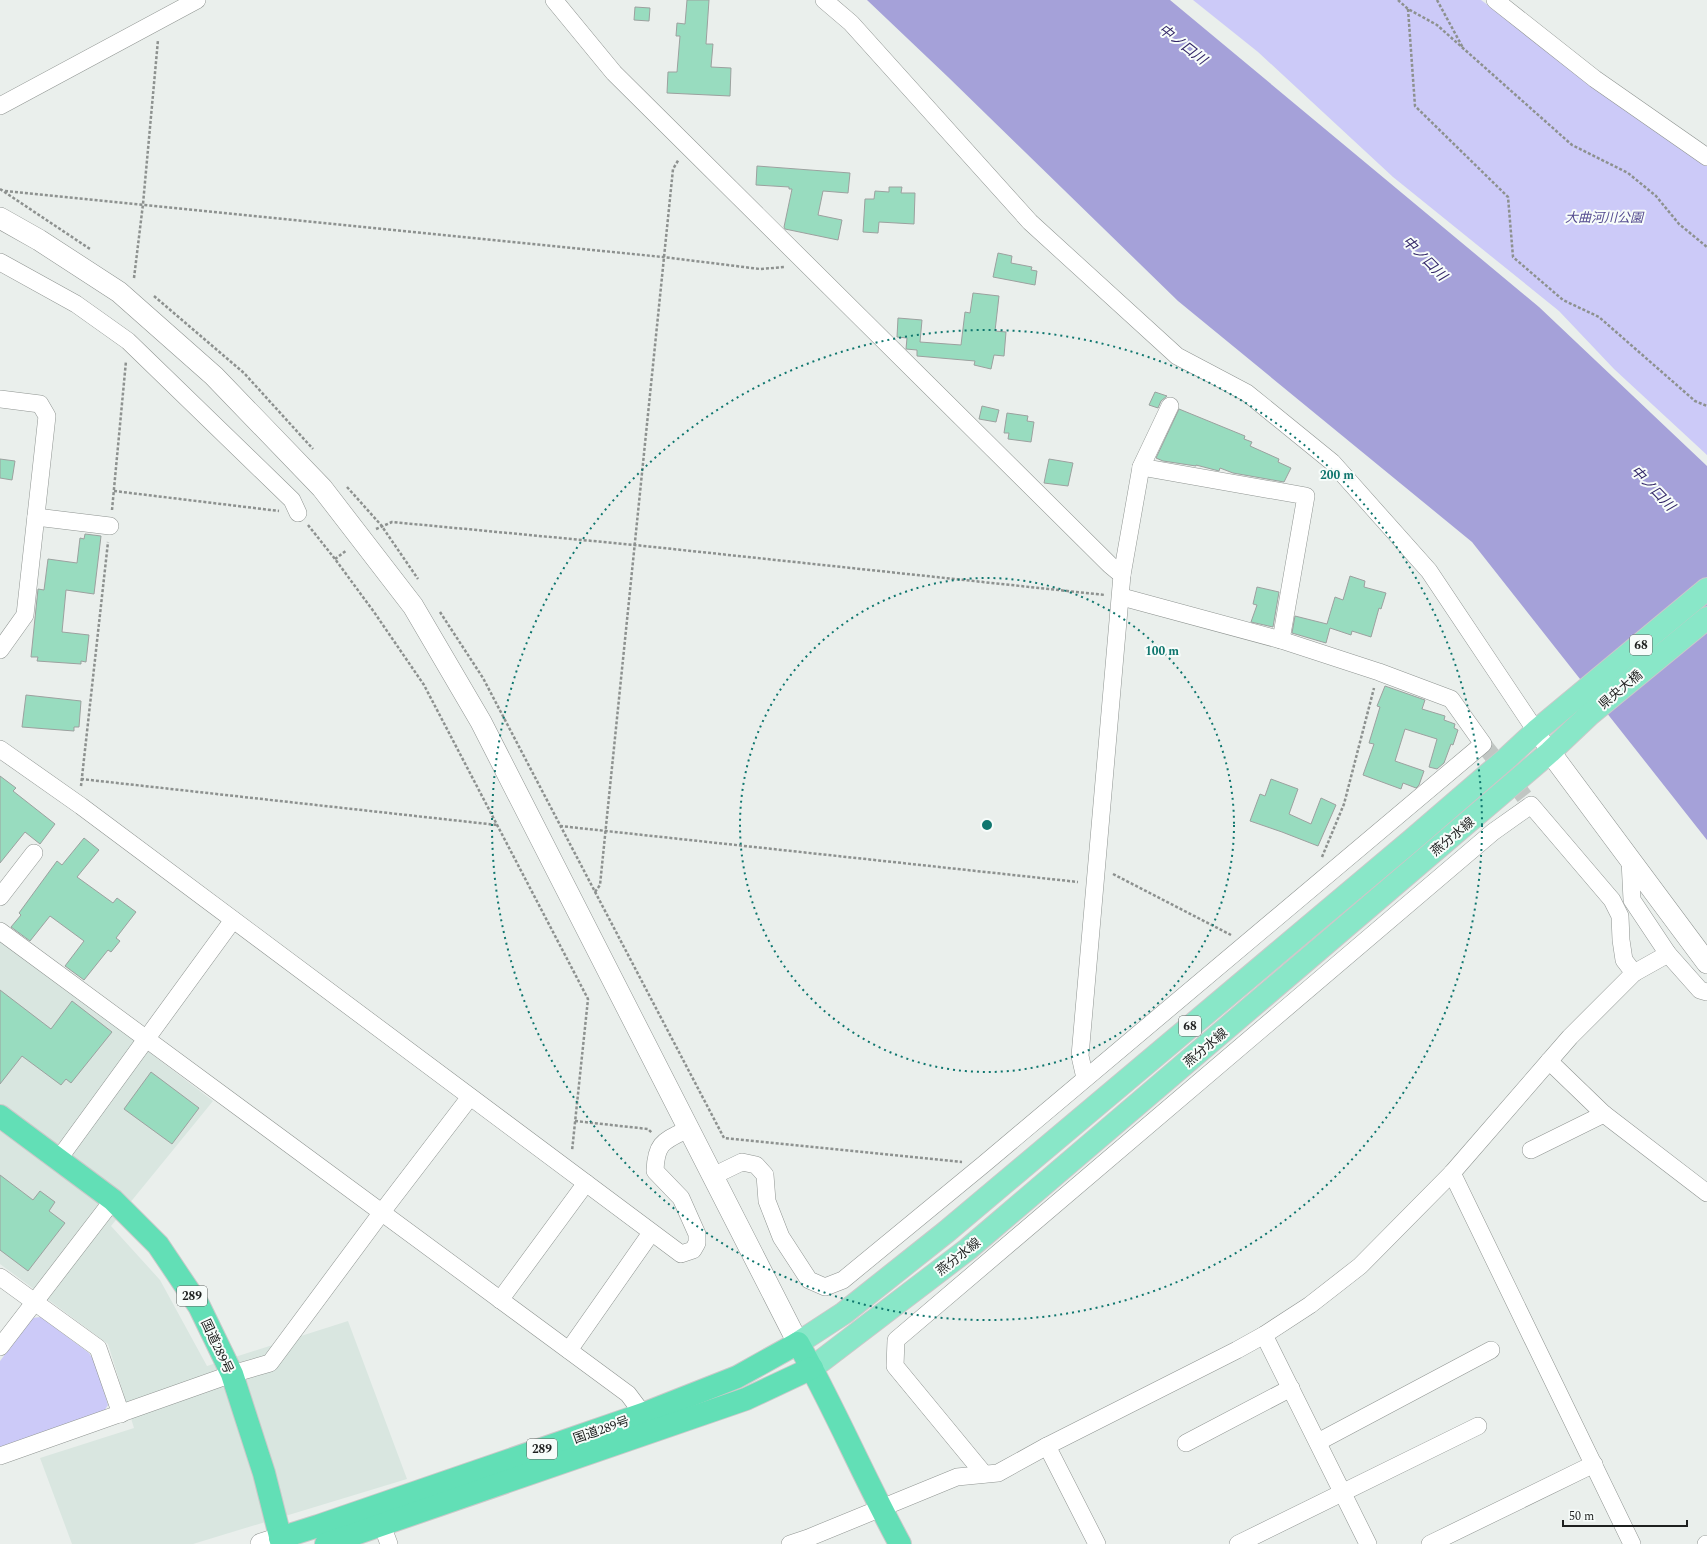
<svg xmlns="http://www.w3.org/2000/svg" width="1707" height="1544" viewBox="0 0 1707 1544" font-family="Spectral,'Noto Sans JP',serif">
  <style>
    .built { fill: #d9e6e0 }
    .green { fill: #cccaf8 }
    .water { fill: #a5a1d9 }
    .building { fill: #98dcbf; stroke: #9ca19f }
    .lines { fill: none; stroke-linecap: round; stroke-linejoin: round }
    .minor-tunnel { stroke: #c1c6c3; stroke-width: 17; stroke-dasharray: 17 8; stroke-linecap: butt }
    .minor-casing { stroke: #8f9491; stroke-width: 18 }
    .tertiary-casing { stroke: #8f9491; stroke-width: 22 }
    .primary-casing { stroke: #c9c9c9; stroke-width: 24 }
    .trunk-casing { stroke: #c9c9c9; stroke-width: 24 }
    .path { stroke: #8d918f; stroke-width: 2.5; stroke-dasharray: 3 2; stroke-linecap: butt }
    .minor { stroke: #fff; stroke-width: 17 }
    .tertiary { stroke: #fff; stroke-width: 21 }
    .primary { stroke: #89e7c8; stroke-width: 22 }
    .trunk { stroke: #62dfb6; stroke-width: 22 }
    .ring { fill: none; stroke: #0f766e; stroke-width: 2; stroke-dasharray: 2 4 }
    .labels { text-anchor: middle; stroke-width: 4; stroke-linejoin: round; paint-order: stroke }
    .shield { fill: #f7fcfa; stroke: #5f6261; stroke-width: 1 }
    .shield-label { font-size: 12px; font-weight: bold; fill: #1e201f }
    .park-label { font-size: 13px; font-style: italic; fill: #544b90; stroke: #f7fcfa }
    .street-label { font-size: 13px; fill: #1e201f; stroke: #f7fcfa }
    .water-label { font-size: 14px; font-style: italic; fill: #332768; stroke: #f7fcfa }
    .centre { fill: #0f766e; stroke: #f7fcfa; stroke-width: 2 }
    .ring-label { font-size: 12px; text-anchor: middle; font-weight: bold; fill: #0f766e; stroke: #f7fcfa; stroke-width: 4; stroke-linejoin: round; paint-order: stroke }
  </style>
  <rect width="100%" height="100%" fill="#eaefec"/>
  <!-- built -->
  <polygon class="built" points="0,938 213,1101 111,1226 160,1280 207,1366 348,1321 407,1479 193,1544 72,1544 40,1458 134,1428 108,1344 0,1264"/>
  <!-- green -->
  <g class="green">
    <polygon points="1193,0 1481,0 1707,166 1707,455 1614,369 1559,311 1393,177 1258,52"/>
    <polygon points="41,1317 89,1353 95,1362 108,1405 103,1413 0,1449 0,1361 32,1318"/>
  </g>
  <!-- water -->
  <polygon class="water" points="867,0 1170,0 1539,307 1707,466 1707,840 1472,542 1178,301 948,77"/>
  <!-- building -->
  <g class="building">
    <polygon points="687,0 709,0 706,44 713,44 711,67 731,68 730,96 667,93 668,72 677,72 680,36 676,36 677,23 685,24"/>
    <polygon points="635,7 650,8 649,21 634,20"/>
    <polygon points="757,166 850,173 848,193 823,191 818,215 842,220 838,240 785,229 784,227 792,189 789,189 789,187 756,185"/>
    <polygon points="889,187 902,187 901,193 915,193 914,224 879,222 878,233 863,232 865,199 874,199 875,191 889,192"/>
    <polygon points="998,253 1012,256 1011,263 1032,267 1031,270 1037,271 1035,285 993,277"/>
    <polygon points="973,293 999,296 995,331 1006,332 1004,356 994,355 991,369 974,365 975,361 917,356 917,350 906,349 907,338 897,337 898,318 922,320 920,342 961,345 965,312 970,313"/>
    <polygon points="1155,392 1167,396 1161,401 1158,408 1149,405"/>
    <polygon points="982,406 999,410 996,422 979,419"/>
    <polygon points="1179,409 1245,436 1244,439 1252,442 1250,446 1279,459 1278,462 1291,468 1284,482 1233,473 1220,468 1219,471 1196,465 1196,466 1163,461 1156,458"/>
    <polygon points="1007,413 1028,416 1027,421 1034,422 1031,442 1008,439 1009,433 1004,433"/>
    <polygon points="0,459 15,461 12,480 0,478"/>
    <polygon points="1049,459 1073,463 1068,486 1044,483"/>
    <polygon points="85,534 101,536 94,594 66,590 62,632 89,635 86,662 81,661 81,664 37,661 38,657 31,657 38,589 44,590 48,559 77,563 80,538 84,539"/>
    <polygon points="1350,576 1365,581 1364,587 1386,593 1381,609 1379,608 1371,637 1352,631 1351,635 1330,628 1326,643 1292,633 1295,616 1327,624 1335,597 1343,600"/>
    <polygon points="1257,587 1279,592 1273,627 1251,622 1257,605 1253,604"/>
    <polygon points="1385,686 1425,700 1422,709 1445,716 1444,720 1455,724 1454,728 1458,730 1453,745 1451,744 1444,763 1437,769 1429,767 1437,739 1405,729 1395,761 1424,771 1419,785 1416,788 1403,783 1401,789 1363,775 1374,744 1369,743 1380,707 1377,706"/>
    <polygon points="26,695 81,701 79,727 74,727 74,731 22,727"/>
    <polygon points="0,776 16,788 13,791 55,824 40,844 25,832 0,863"/>
    <polygon points="1271,779 1298,789 1289,814 1311,824 1321,798 1336,805 1318,846 1282,832 1250,821 1260,794 1265,796"/>
    <polygon points="84,838 99,850 77,877 113,903 117,898 136,912 116,938 120,941 111,952 108,950 84,980 65,966 84,941 50,916 30,941 11,927 21,915 19,913 57,861 62,865"/>
    <polygon points="0,990 51,1029 72,1001 112,1032 71,1083 66,1079 61,1085 22,1056 0,1084"/>
    <polygon points="151,1072 199,1108 172,1144 124,1109"/>
    <polygon points="0,1175 33,1200 40,1191 55,1202 49,1211 65,1223 28,1271 0,1250"/>
  </g>
  <g class="lines">
    <!-- minor-tunnel -->
    <polyline class="minor-tunnel" points="1483,744 1531,805"/>
    <defs>
      <g id="minor">
        <polyline points="554,0 614,73 1110,565 1122,575"/>
        <polyline points="824,0 851,23 1030,222 1177,356 1247,393 1332,462 1429,571 1550,752"/>
        <polyline points="1495,0 1595,79 1707,157"/>
        <polyline points="0,106 197,0"/>
        <polyline points="0,262 76,304 128,341 292,500 298,513"/>
        <polyline points="0,399 40,404 47,416 25,615 0,650"/>
        <polyline points="1141,467 1306,496 1281,640"/>
        <polyline points="36,517 110,526"/>
        <path d="M0,749l81,57 600,448 12,-4 4,-7v-9l-16,-36 -26,-27c1,-29 9,-30 33,-42"/>
        <polyline points="1630,860 1632,900 1668,954 1700,990 1707,992"/>
        <polyline points="0,897 34,853"/>
        <polyline points="0,931 628,1394 643,1414"/>
        <polyline points="1549,1061 1604,1114"/>
        <polyline points="1085,1078 1080,1056 1122,575 1141,467 1170,406"/>
        <polyline points="1531,1150 1604,1114 1707,1193"/>
        <polyline points="58,1160 233,920"/>
        <polyline points="1452,1173 1632,1544"/>
        <polyline points="713,1176 742,1162 756,1165 765,1175 767,1201 781,1237 809,1280 825,1287 843,1280 984,1164 1483,744 1451,699 1379,672 1281,640 1122,597"/>
        <polyline points="0,1277 98,1348 121,1414"/>
        <polyline points="500,1300 586,1183"/>
        <polyline points="1264,1335 1368,1544"/>
        <polyline points="0,1347 113,1200"/>
        <polyline points="569,1350 651,1233"/>
        <polyline points="1318,1442 1491,1350"/>
        <polyline points="1186,1443 1291,1388"/>
        <polyline points="1047,1446 1097,1544"/>
        <polyline points="0,1456 232,1374 270,1363 382,1212 470,1097"/>
        <polyline points="984,1474 895,1366 896,1340 1493,832 1531,805 1612,900 1620,916 1621,940 1624,960 1634,973"/>
        <polyline points="382,1525 389,1544"/>
        <polyline points="790,1544 808,1538 957,1477 998,1473 1047,1446 1237,1350 1264,1335 1310,1305 1360,1266 1452,1173 1570,1037 1634,973 1668,954"/>
        <polyline points="1238,1544 1478,1426"/>
        <polyline points="1430,1544 1594,1464"/>
        <polyline points="1706,1544 1707,1544"/>
      </g>
      <g id="tertiary">
        <polyline points="0,218 39,240 119,292 214,376 322,488 413,606 481,722 798,1343"/>
        <polyline points="1550,752 1707,963"/>
        <polyline points="261,1544 280,1538"/>
      </g>
      <g id="primary">
        <polyline points="798,1343 844,1313 946,1232 1412,840 1507,758 1536,731 1707,589"/>
        <polyline points="812,1368 968,1249 1550,752 1589,715 1707,618"/>
      </g>
      <g id="trunk">
        <polyline points="0,1116 113,1200 158,1245 199,1306 232,1374 264,1473 282,1544"/>
        <path d="M280,1538l38,-12 325,-112 94,-37 61,-34c37,66 66,135 102,201"/>
        <polyline points="326,1544 746,1399 812,1368"/>
      </g>
    </defs>
    <!-- minor casing -->
    <use href="#minor" class="minor-casing"/>
    <!-- tertiary casing -->
    <use href="#tertiary" class="tertiary-casing"/>
    <!-- primary casing -->
    <use href="#primary" class="primary-casing"/>
    <!-- trunk casing -->
    <use href="#trunk" class="trunk-casing"/>
    <!-- path -->
    <g class="path">
      <polyline points="1398,0 1408,9 1437,25 1572,145 1628,173 1656,196 1679,224 1707,247"/>
      <polyline points="1437,0 1463,48"/>
      <polyline points="1408,9 1415,106 1508,197 1513,257 1563,300 1599,317 1695,401 1707,406"/>
      <polyline points="0,189 90,249"/>
      <polyline points="5,191 663,257 760,269 785,267"/>
      <polyline points="134,278 143,204 158,40"/>
      <polyline points="154,296 244,373 313,449"/>
      <polyline points="347,487 381,525 418,579"/>
      <polyline points="114,491 279,511"/>
      <polyline points="112,510 126,361"/>
      <polyline points="308,525 335,559 374,612 424,685 588,999 572,1151"/>
      <polyline points="376,529 392,522 635,545 1105,595"/>
      <polyline points="335,559 347,550"/>
      <polyline points="440,612 483,678 724,1138 962,1162"/>
      <polyline points="81,779 497,825"/>
      <polyline points="81,786 108,542"/>
      <polyline points="560,826 1078,882"/>
      <polyline points="1322,857 1344,804 1374,688"/>
      <polyline points="1113,874 1231,935"/>
      <polyline points="595,892 600,885 673,169 679,159"/>
      <polyline points="575,1121 648,1129 652,1133"/>
    </g>
    <!-- minor -->
    <use href="#minor" class="minor"/>
    <!-- tertiary -->
    <use href="#tertiary" class="tertiary"/>
    <!-- primary -->
    <use href="#primary" class="primary"/>
    <!-- trunk -->
    <use href="#trunk" class="trunk"/>
  </g>
  <!-- distance rings -->
  <g class="ring">
    <circle cx="987" cy="825" r="247"/>
    <circle cx="987" cy="825" r="495"/>
  </g>
  <g class="labels">
    <!-- shield labels -->
    <g class="shield">
      <rect x="1630" y="635" width="22" height="20" rx="3"/>
      <rect x="1179" y="1016" width="22" height="20" rx="3"/>
      <rect x="177" y="1286" width="30" height="20" rx="3"/>
      <rect x="527" y="1439" width="30" height="20" rx="3"/>
    </g>
    <g class="shield-label">
      <text x="1641" y="649">68</text>
      <text x="1190" y="1030">68</text>
      <text x="192" y="1300">289</text>
      <text x="542" y="1453">289</text>
    </g>
    <!-- park labels -->
    <g class="park-label">
      <text x="1604" y="222">大曲河川公園</text>
    </g>
    <!-- street labels -->
    <g class="street-label">
      <text transform="translate(1620 689) rotate(-40)" y="5">県央大橋</text>
      <text transform="translate(1452 836) rotate(-40)" y="5">燕分水線</text>
      <text transform="translate(1205 1047) rotate(-40)" y="5">燕分水線</text>
      <text transform="translate(958 1256) rotate(-38)" y="5">燕分水線</text>
      <text transform="translate(218 1346) rotate(65)" y="5">国道289号</text>
      <text transform="translate(601 1429) rotate(-19)" y="5">国道289号</text>
    </g>
    <!-- water labels -->
    <g class="water-label">
      <text transform="translate(1183 44) rotate(38)" y="5">中ノ口川</text>
      <text transform="translate(1425 258) rotate(45)" y="5">中ノ口川</text>
      <text transform="translate(1653 488) rotate(46)" y="5">中ノ口川</text>
    </g>
  </g>
  <circle cx="987" cy="825" r="6" class="centre"/>
  <g class="ring-label">
    <text x="1337" y="479">200 m</text>
    <text x="1162" y="655">100 m</text>
  </g>
  <!-- scale -->
  <path d="M1563 1520v6h124v-6" fill="none" stroke="#1e201f" stroke-width="2"/>
  <text x="1569" y="1520" font-size="12" fill="#1e201f" stroke="#f7fcfa" stroke-width="3" paint-order="stroke">50 m</text>
</svg>
